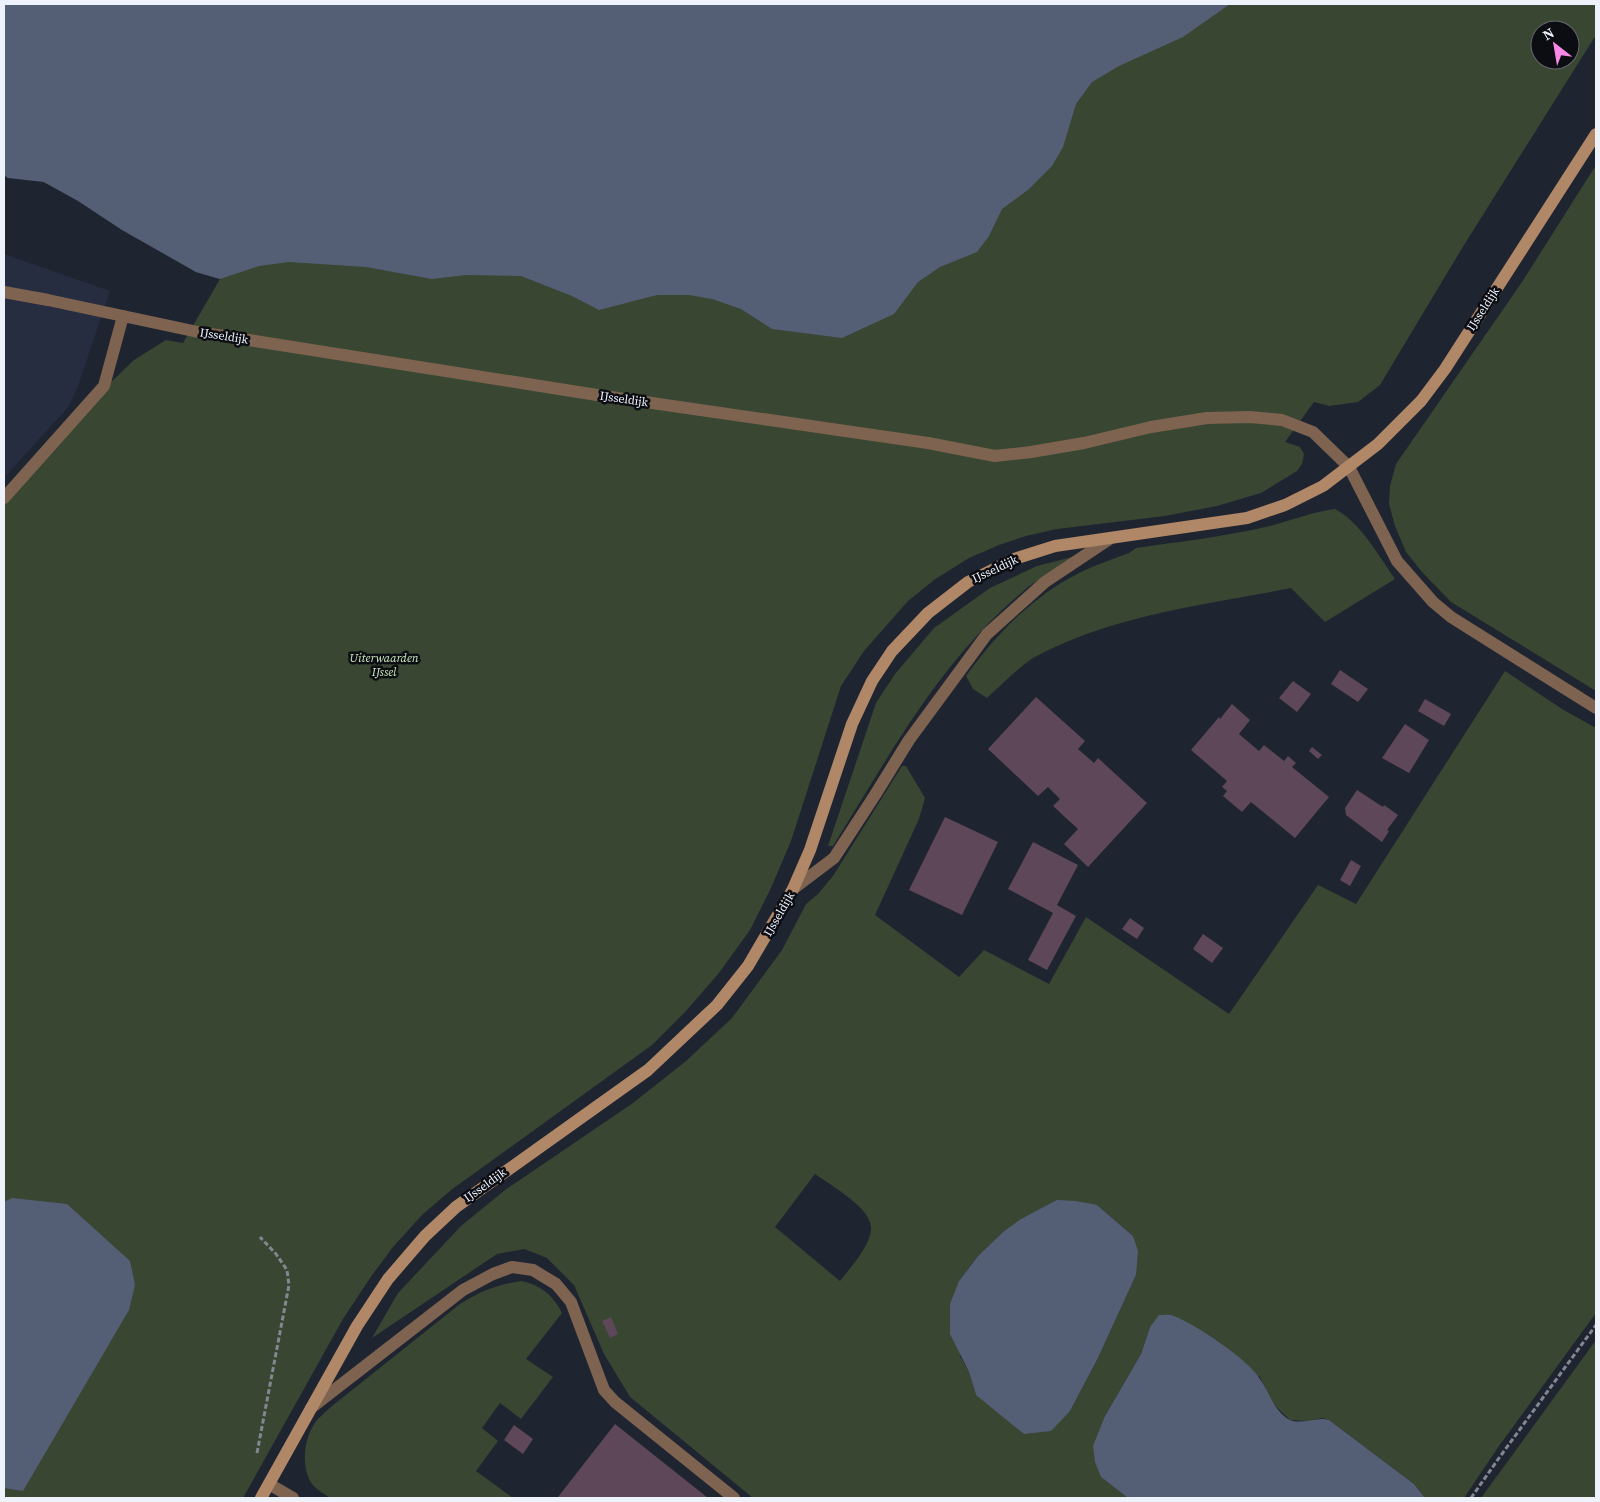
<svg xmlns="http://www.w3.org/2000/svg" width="1600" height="1502" viewBox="0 0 1600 1502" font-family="'Source Serif 4',serif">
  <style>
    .built { fill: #272d40 }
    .green { fill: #384632; fill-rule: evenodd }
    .water { fill: #545f76 }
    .building { fill: #5e4758 }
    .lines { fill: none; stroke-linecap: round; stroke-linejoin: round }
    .path { stroke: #828792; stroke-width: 3; stroke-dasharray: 5 2.5; stroke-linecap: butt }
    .lane { stroke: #7e6450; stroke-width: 12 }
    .street { stroke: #7e6450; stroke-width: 12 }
    .secondary { stroke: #b18867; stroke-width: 12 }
    .labels { text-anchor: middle; stroke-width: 5; stroke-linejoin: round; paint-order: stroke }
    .street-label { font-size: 12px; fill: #eef2fb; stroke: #0b0d13 }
    .park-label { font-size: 12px; font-style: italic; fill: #ccebbd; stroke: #0b0d13 }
  </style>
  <rect width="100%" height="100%" fill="#1f2431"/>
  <!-- built -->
  <polygon class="built" points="4,254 110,291 79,383 69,406 4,478"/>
  <!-- green -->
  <g class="green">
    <path d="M4,4h1592v31l-132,210 -84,140 -22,17 -29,4 -15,-4 -29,40 15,5 4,7 -2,10 -5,7 -36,22 -44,13 -52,10 -108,13 -31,7 -27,9 -30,13 -35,22 -26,21 -44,50 -23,35 -50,155 -20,47 -21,42 -31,43 -33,38 -34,34 -201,145 -29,25 -29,32 -23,31 -27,41 -100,179h-239v-995l107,-121 23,-22 32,-20 17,3 37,-64 -24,-7 -73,-42 -44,-29 -34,-18 -28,-12zM1540,30h30v30h-30z"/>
    <polygon points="1596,165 1596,691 1451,602 1422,572 1406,552 1395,526 1389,504 1390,486 1396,464 1522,282"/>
    <path d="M1335,509c25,13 44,47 60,70l-70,43 -34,-34c-86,17 -180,27 -258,70 -14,9 -33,28 -46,40l-14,-9 -7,-13c30,-42 66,-79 113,-103 16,-8 34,-14 50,-20l7,-5c42,-6 84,-11 125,-20 25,-5 49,-16 74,-19z"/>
    <path d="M1072,557c-14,12 -29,20 -44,30 -10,9 -21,18 -31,28 -68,66 -114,151 -164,231h-5l48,-143 19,-29 39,-46 56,-40 47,-22z"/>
    <path d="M1505,671l57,38 34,19v585l-97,133 -35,52h-39l-11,-14 -85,-64 -6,-2 -17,3 -16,-1 -18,-17 -12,-26 -110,-50 -9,27 -36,62 -4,61 27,21h-375l-123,-101 -26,-43 -30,-69 -27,-27 -23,-9 -27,5 -125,84 26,-45 63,-67 44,-36 128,-87 53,-42 46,-43 50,-68 24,-46 12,-10 15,-18 69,-110h4l19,32 -6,21 -44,96 84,62 25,-27 65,34 37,-67 143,97 89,-129 38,19zM815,1174c15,11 55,33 56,53 1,17 -21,41 -31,54l-65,-54zM1097,1205l36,31 3,39 -38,83 -28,53 -94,-16 -7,-23 -9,-16 -1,-75 19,-25 25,-24z"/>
    <path d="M521,1281c20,4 32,14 41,32l-36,46 27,18 -32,42 -21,-16 -18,25 16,13 -22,30 37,27h-182c-6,-3 -15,-9 -19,-14 -12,-18 -8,-48 5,-64 5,-5 10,-10 15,-14l128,-102c21,-13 36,-19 61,-23z"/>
    <polygon points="1596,1340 1596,1498 1481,1498"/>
  </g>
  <!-- water -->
  <g class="water">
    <polygon points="4,4 1230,4 1183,37 1119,66 1092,82 1076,104 1063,147 1052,166 1029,189 1002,209 989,236 977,252 940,267 918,282 894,314 842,338 772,329 741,309 712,299 689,295 657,295 599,310 572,296 521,276 466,275 432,279 366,267 289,262 259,266 220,279 196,272 122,230 78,201 44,182 8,178 4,175"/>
    <polygon points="12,1198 67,1204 130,1261 135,1285 129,1310 23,1491 4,1488 4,1202"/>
    <polygon points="1057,1200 1076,1201 1097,1205 1133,1236 1138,1251 1136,1275 1098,1358 1070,1411 1051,1431 1024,1434 976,1395 969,1372 950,1334 950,1304 959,1281 978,1256 1003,1232 1021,1219"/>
    <path d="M1159,1315c5,0 11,-1 15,1 21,8 75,44 86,63 10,14 12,29 28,40 12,7 29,-3 41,1l85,64 11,14h-297l-27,-21 -6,-15 -2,-16 12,-30 36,-62 9,-27z"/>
  </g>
  <!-- building -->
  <g class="building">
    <polygon points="1340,670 1368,689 1358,702 1331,684"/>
    <polygon points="1293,681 1311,694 1297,712 1279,698"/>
    <polygon points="1036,697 1085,741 1078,749 1094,763 1098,758 1147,803 1088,867 1064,844 1078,829 1053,806 1060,799 1048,787 1038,796 988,749"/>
    <polygon points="1425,699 1451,714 1444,726 1418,711"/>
    <polygon points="1232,704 1250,720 1239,734 1259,751 1264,745 1284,761 1288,756 1296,763 1292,767 1329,797 1295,838 1251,802 1242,812 1223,796 1227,791 1222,787 1227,781 1191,750 1219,717 1220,719"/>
    <polygon points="1405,724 1429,740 1409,773 1382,758"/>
    <polygon points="1312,747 1322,755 1318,759 1309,751"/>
    <polygon points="1357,790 1383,807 1384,805 1398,815 1387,830 1389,831 1382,842 1346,815 1345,808"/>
    <polygon points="945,817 998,842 962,915 909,890"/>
    <polygon points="1033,842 1078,865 1057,905 1076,916 1047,970 1028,960 1053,913 1008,889"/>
    <polygon points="1351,860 1361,866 1350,886 1340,880"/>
    <polygon points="1130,918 1144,928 1137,939 1122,929"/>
    <polygon points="1203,934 1223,948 1212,963 1193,949"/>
    <polygon points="611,1317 618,1334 610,1338 602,1321"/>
    <polygon points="615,1424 708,1498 560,1498 558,1497"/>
    <polygon points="514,1425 533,1439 523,1454 504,1440"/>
  </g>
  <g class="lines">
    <!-- path -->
    <g class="path">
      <polyline points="257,1453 289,1285 287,1270 276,1254 260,1237"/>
      <polyline points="1471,1498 1499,1458 1596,1325"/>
    </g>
    <!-- lane -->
    <g class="lane">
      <polyline points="1349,467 1397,561 1433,602 1451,617 1596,708"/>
      <polyline points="793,889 834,858 875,795 909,740 987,634 1045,582 1111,538"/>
      <polyline points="311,1408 463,1290 493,1274 512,1267 533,1270 556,1284 571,1302 604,1390 615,1402 734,1498"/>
      <polyline points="269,1484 293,1498"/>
    </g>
    <!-- street -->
    <g class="street">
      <polyline points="4,292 48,300 198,332 597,395 928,443 995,456 1031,452 1084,443 1151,427 1207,418 1250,417 1282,420 1313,432 1349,467"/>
      <polyline points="4,498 104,386 123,316"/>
    </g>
    <!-- secondary -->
    <polyline class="secondary" points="261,1498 357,1326 388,1279 425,1236 456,1207 648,1070 717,1005 748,966 793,889 810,850 852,724 872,681 892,651 928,613 968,582 1014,559 1055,546 1247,518 1285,505 1323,486 1378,444 1421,401 1445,369 1596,134"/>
  </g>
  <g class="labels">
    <!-- street labels -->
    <g class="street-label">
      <text transform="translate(1483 309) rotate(-57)" y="4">IJsseldijk</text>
      <text transform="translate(224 336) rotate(9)" y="4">IJsseldijk</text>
      <text transform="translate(624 399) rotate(8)" y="4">IJsseldijk</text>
      <text transform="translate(995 569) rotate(-25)" y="4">IJsseldijk</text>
      <text transform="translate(779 914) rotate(-60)" y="4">IJsseldijk</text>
      <text transform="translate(485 1185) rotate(-36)" y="4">IJsseldijk</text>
    </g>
    <!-- park labels -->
    <g class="park-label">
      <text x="384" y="662">Uiterwaarden<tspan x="384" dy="14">IJssel</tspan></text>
    </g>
  </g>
  <!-- border -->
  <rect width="1600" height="1502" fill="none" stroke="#eef2fb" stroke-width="10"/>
  <!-- north arrow -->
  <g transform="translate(1555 45) rotate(329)"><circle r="24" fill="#0b0d13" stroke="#666970"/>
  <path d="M0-4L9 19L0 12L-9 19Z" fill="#fb87e6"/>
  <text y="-8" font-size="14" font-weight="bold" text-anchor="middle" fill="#eef2fb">N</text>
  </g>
</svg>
